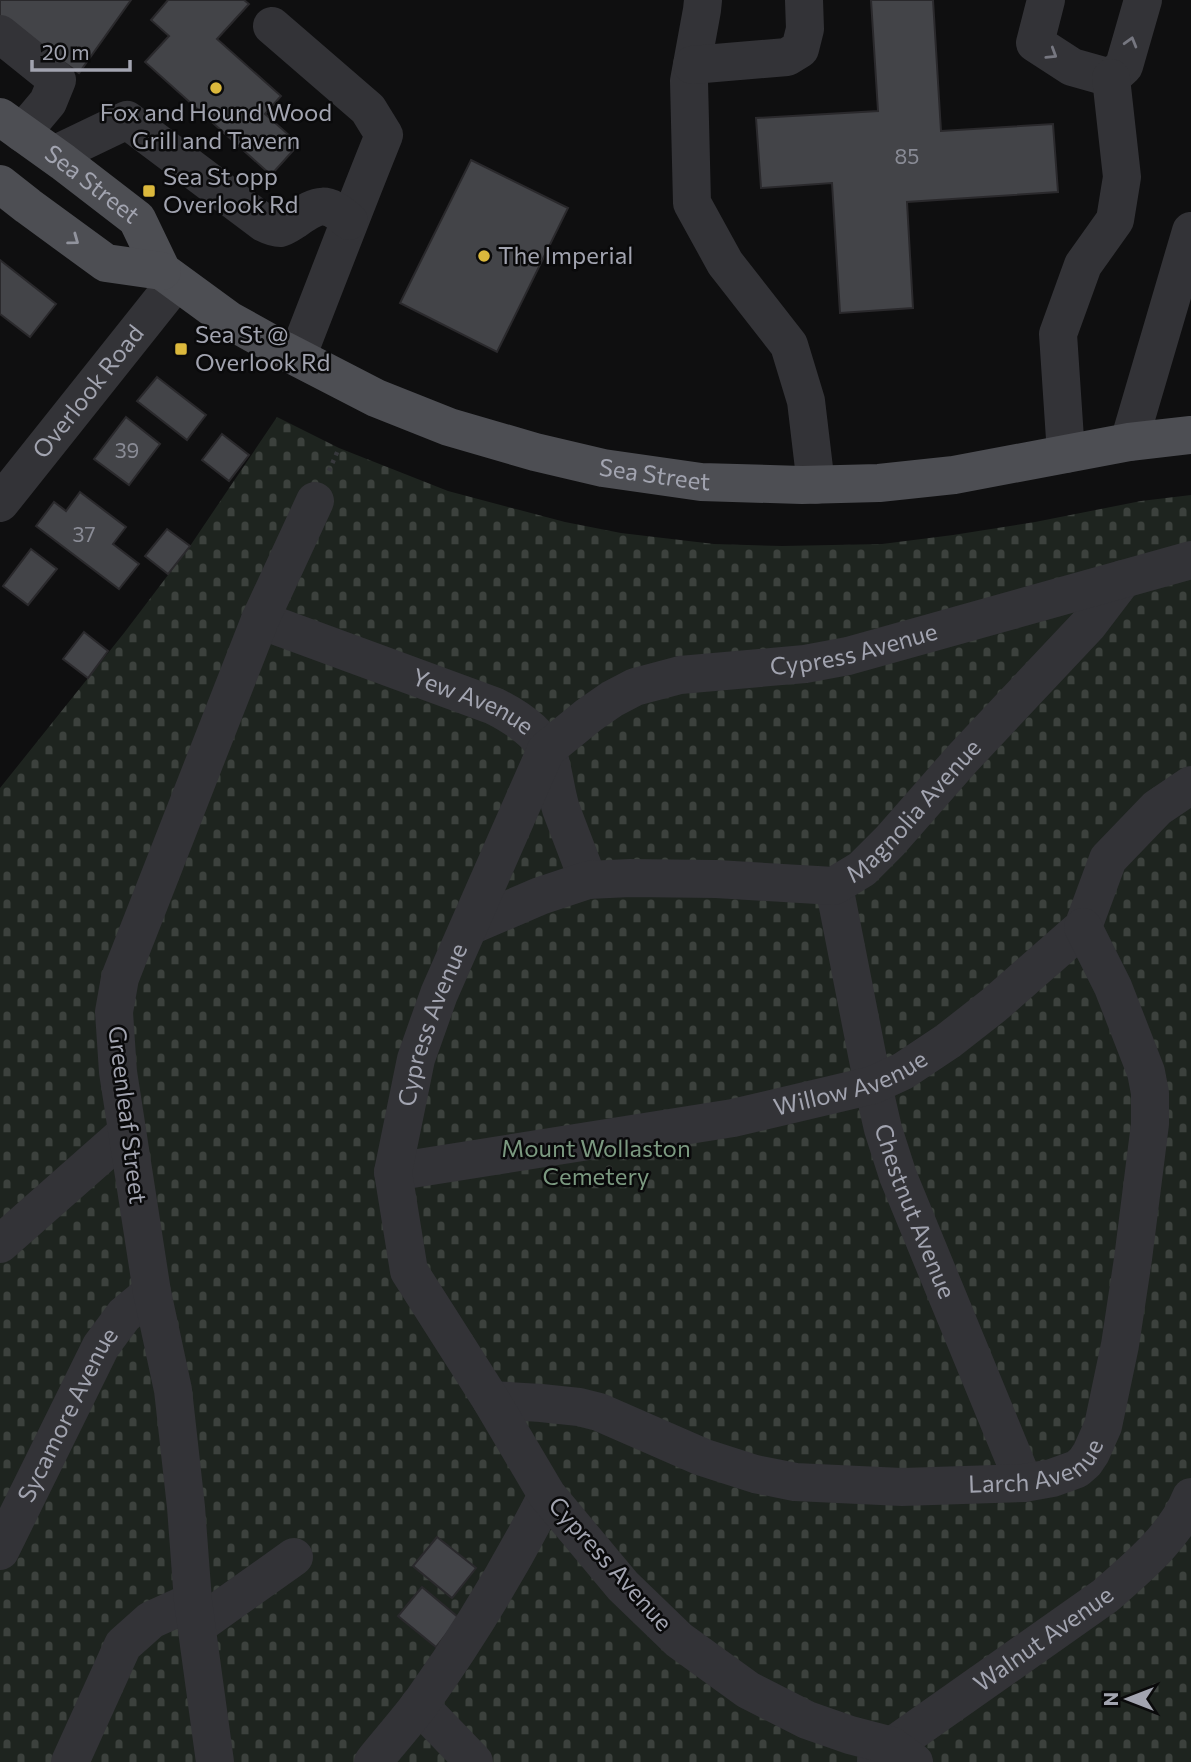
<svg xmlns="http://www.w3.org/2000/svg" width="1191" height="1762" viewBox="0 0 1191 1762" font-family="Commissioner,sans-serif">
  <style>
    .cemetery { fill: url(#cemetery-stones) }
    .building { fill: #434448; stroke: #2a292c; stroke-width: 2 }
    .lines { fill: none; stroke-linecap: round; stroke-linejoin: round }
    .path { stroke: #37383c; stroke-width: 4.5; stroke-dasharray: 3.5 5; stroke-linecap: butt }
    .minor { stroke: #333337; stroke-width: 38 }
    .major { stroke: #4d4e53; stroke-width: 38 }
    .oneway { stroke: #767780 }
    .oneway2 { stroke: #91939d }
    .poi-dot { fill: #dbb83c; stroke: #0a0a0b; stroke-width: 2.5 }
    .labels { text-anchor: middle; stroke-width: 5; stroke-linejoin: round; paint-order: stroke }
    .number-label { font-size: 21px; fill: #8a8c96 }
    .poi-label { font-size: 24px; fill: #a2a4b0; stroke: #0a0a0b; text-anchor: start }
    .street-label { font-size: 24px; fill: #a2a4b0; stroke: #0a0a0b }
    .park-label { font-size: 24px; fill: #7b9980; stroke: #0a0a0b }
  </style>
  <defs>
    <pattern id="cemetery-stones" width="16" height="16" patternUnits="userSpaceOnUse" patternTransform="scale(1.75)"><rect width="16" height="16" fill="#1e241f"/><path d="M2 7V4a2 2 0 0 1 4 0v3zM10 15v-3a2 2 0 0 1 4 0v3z" fill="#3c413d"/></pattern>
  </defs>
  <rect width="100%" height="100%" fill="#0f0f10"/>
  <!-- cemetery -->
  <polygon class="cemetery" points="277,417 339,448 448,491 565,522 621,533 714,544 782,546 882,544 953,535 1035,522 1141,501 1191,495 1191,1762 0,1762 0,788 124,633 190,546"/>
  <!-- building -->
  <g class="building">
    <polygon points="0,0 131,0 79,73 0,17"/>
    <polygon points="168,0 244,0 249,4 217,39 281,96 265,114 299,144 271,175 145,62 169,36 151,20"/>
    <polygon points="871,0 933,0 941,131 1053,124 1058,192 907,202 913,308 840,313 832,183 761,188 756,118 878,111"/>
    <polygon points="471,160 568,208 497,352 400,303"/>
    <polygon points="0,260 56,304 30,337 0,314"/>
    <polygon points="157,377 206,415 187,440 137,401"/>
    <polygon points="126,417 160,444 129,485 94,459"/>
    <polygon points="222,434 249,455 229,481 202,460"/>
    <polygon points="80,492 126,527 113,544 139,564 119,589 36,526 54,502 66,511"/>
    <polygon points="167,529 190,546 168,574 145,556"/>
    <polygon points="31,549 57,569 28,605 3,586"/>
    <polygon points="84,632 108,651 88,678 63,659"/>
    <polygon points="437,1537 476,1568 452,1598 413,1566"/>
    <polygon points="422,1587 459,1618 436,1647 398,1616"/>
  </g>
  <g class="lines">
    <!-- path -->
    <polyline class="path" points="329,471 339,448"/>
    <!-- minor -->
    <g class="minor">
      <polyline points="703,0 702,10 689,81 692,203 725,263 789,345 806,401 816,485"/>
      <polyline points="1046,0 1035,43 1072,67 1111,78"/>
      <path d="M272,26l96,83 16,26c-30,74 -58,148 -87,222"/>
      <polyline points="0,34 57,80 48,102 22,133"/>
      <polyline points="692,65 787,57 800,49 805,29 804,0"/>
      <polyline points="1111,78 1124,66 1143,0"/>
      <path d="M54,155l73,-35 137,103c4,2 11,5 16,5 5,-1 10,-5 15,-8 24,-17 31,-19 54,1"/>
      <polyline points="1129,442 1191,231"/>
      <polyline points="1066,454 1058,334 1083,265 1115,220 1122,177 1111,78"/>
      <path id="s1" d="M0,503l176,-221"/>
      <path id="s2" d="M260,620l234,86c18,9 44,25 53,45 7,18 8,39 14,58 9,24 18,47 27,71"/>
      <path id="s3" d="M834,886l39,199 10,44 15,47 126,307"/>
      <path id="s4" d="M470,926l70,-30 48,-16 42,-2 86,1 118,7 28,-17 28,-28 72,-82 126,-134 35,-46"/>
      <path id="s5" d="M393,1172l340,-54 140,-33 30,-14 45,-30 46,-36 89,-78 25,-68 49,-51 34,-23"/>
      <polyline points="0,1244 127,1132"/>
      <path id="s6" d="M491,1400l50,3 38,4 20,5 103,45 53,17 40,8 107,5 122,-4 28,-5 25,-9 8,-7 6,-9 12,-27 17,-81 13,-86 17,-135v-31l-4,-21 -33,-85 -30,-60"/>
      <path id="s7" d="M0,1551l101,-205 23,-31 28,-23"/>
      <polyline points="197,1626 294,1557"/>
      <polyline points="419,1705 474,1762"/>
      <polyline points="70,1762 123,1645 151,1620 193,1601"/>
      <polyline points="215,1762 193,1601 186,1507 173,1390 152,1292 118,1072 114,1012 120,978 260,620 315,501"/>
      <path d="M373,1762c16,-20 33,-39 48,-59 47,-66 89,-135 126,-208"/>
      <path id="s8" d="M876,1762l16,-16 213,-150c32,-28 70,-59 86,-99"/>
      <path id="s9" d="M914,1762l-22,-16 -42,-11 -43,-15 -59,-30 -69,-50 -56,-54 -76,-91 -56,-95 -82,-129 -16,-99 23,-113 23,-65 107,-244 43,-35 23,-16 23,-12 45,-12 125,-11 43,-8 343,-96"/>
    </g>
    <!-- major -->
    <g class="major">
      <path id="s10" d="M0,117l63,45 74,57 25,52 67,49 54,30 93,48 73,29 86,25 68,16 98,14 101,3 77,-2 75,-8 175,-33 62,-7"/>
      <polyline points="0,184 28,206 106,263 162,271"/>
    </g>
  </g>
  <!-- one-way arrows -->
  <defs><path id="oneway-chevron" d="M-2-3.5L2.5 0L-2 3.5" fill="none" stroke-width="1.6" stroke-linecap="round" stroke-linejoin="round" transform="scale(1.75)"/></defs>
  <g class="oneway">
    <use href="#oneway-chevron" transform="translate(1131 42) rotate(-74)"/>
    <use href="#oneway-chevron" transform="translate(1052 54) rotate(32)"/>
  </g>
  <use class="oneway2" href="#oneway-chevron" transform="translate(74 240) rotate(36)"/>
  <!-- markers -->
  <g class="poi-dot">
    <circle cx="216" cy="88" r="7"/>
    <rect x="142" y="184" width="14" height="14" rx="3.5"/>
    <circle cx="484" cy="256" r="7"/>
    <rect x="174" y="342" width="14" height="14" rx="3.5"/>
  </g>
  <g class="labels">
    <!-- number labels -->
    <g class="number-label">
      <text x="907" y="164">85</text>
      <text x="127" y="458">39</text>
      <text x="84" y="542">37</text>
    </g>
    <!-- poi labels -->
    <g class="poi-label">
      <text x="216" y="121" text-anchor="middle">Fox and Hound Wood<tspan x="216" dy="28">Grill and Tavern</tspan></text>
      <text x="163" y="185">Sea St opp<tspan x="163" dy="28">Overlook Rd</tspan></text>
      <text x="498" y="264">The Imperial</text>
      <text x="195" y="343">Sea St @<tspan x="195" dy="28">Overlook Rd</tspan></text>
    </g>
    <!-- street labels -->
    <g class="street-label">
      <text dy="8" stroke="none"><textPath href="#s10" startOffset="114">Sea Street</textPath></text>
      <text dy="8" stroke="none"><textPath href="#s1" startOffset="142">Overlook Road</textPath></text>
      <text dy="8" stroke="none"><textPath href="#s10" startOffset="768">Sea Street</textPath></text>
      <text dy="8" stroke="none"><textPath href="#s9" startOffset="1610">Cypress Avenue</textPath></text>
      <text dy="8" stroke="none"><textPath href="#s2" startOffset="228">Yew Avenue</textPath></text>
      <text dy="8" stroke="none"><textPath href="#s4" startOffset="483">Magnolia Avenue</textPath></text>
      <text dy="8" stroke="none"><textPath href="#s9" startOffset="980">Cypress Avenue</textPath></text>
      <text dy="8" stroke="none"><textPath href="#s5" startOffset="467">Willow Avenue</textPath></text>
      <text transform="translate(127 1115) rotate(83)" y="8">Greenleaf Street</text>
      <text dy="8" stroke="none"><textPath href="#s3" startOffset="336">Chestnut Avenue</textPath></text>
      <text dy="8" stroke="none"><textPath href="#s7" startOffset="152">Sycamore Avenue</textPath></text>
      <text dy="8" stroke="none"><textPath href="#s6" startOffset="564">Larch Avenue</textPath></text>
      <text transform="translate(610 1564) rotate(48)" y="8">Cypress Avenue</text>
      <text dy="8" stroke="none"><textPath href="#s8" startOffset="208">Walnut Avenue</textPath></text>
    </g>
    <!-- park labels -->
    <g class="park-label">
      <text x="596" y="1157">Mount Wollaston<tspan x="596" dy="28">Cemetery</tspan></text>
    </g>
  </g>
  <!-- north arrow -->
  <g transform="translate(1128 1699) rotate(270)" stroke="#0a0a0b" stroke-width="5" paint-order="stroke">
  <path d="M0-5L12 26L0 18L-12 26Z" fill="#a2a4b0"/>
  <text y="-10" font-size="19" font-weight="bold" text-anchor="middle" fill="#a2a4b0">N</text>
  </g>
  <!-- scale -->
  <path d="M32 60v10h98v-10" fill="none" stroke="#a2a4b0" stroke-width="3.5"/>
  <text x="42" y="60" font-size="21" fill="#a2a4b0" stroke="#0a0a0b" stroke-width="5" paint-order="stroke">20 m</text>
</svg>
